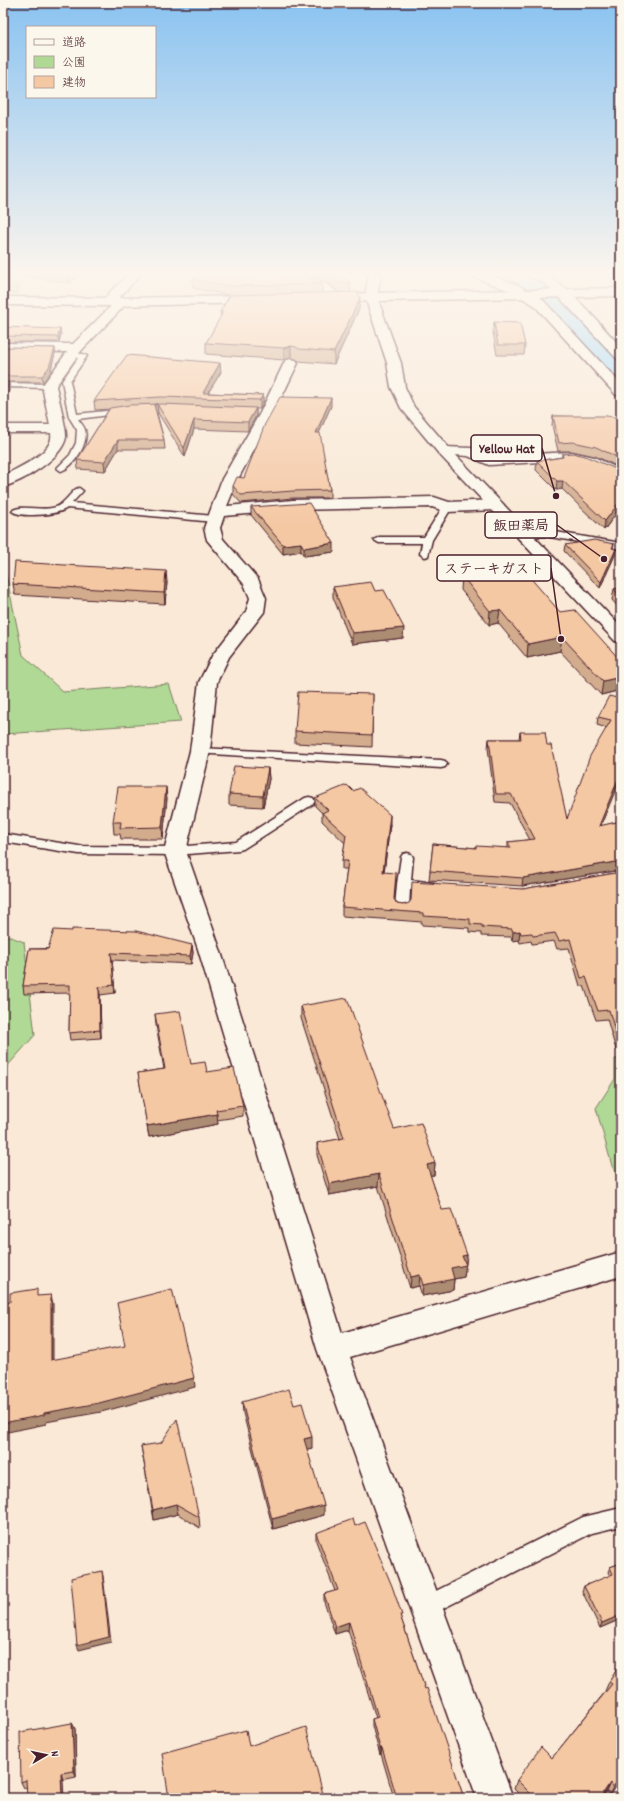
<svg xmlns="http://www.w3.org/2000/svg" width="624" height="1801" viewBox="0 0 624 1801" font-family="Dekko,'Klee One',sans-serif">
  <style>
    .green { fill: #b0d996; stroke: #7d7c60 }
    .lines { fill: none; stroke-linecap: round; stroke-linejoin: round }
    .river { fill: #9ddaff; fill-rule: evenodd }
    .service-casing { stroke: #4a1f2b; stroke-width: 3 }
    .minor-casing { stroke: #4a1f2b; stroke-width: 3 }
    .tertiary-casing { stroke: #4a1f2b; stroke-width: 3 }
    .primary-casing { stroke: #4a1f2b; stroke-width: 3 }
    .service { fill: #fbf7ec; fill-rule: evenodd }
    .minor { fill: #fbf7ec; fill-rule: evenodd }
    .tertiary { fill: #fbf7ec; fill-rule: evenodd }
    .primary { fill: #fbf7ec; fill-rule: evenodd }
    .wall { fill: #d3ac8d; stroke: #4a1f2b; fill-rule: evenodd }
    .shaded-wall { fill: #ac8c73; stroke: #4a1f2b }
    .building { fill: #f5c8a4; stroke: #4a1f2b }
    .leader { fill: none; stroke: #4a1f2b; stroke-width: 1.5 }
    .callout-dot { fill: #4a1f2b; stroke: #fbf7ec; stroke-width: 1.5 }
    .callout { fill: #fbf7ec; stroke: #4a1f2b; stroke-width: 1.5 }
    .callout-label { font-size: 14px; text-anchor: middle; font-weight: bold; fill: #4a1f2b }
  </style>
  <rect width="100%" height="100%" fill="#f9e9d6"/>
  <filter id="ink" filterUnits="userSpaceOnUse"><feTurbulence type="fractalNoise" baseFrequency=".025" numOctaves="2"/><feDisplacementMap in="SourceGraphic" scale="8" xChannelSelector="R" yChannelSelector="G"/><feConvolveMatrix kernelMatrix="1 2 1 2 8 2 1 2 1" color-interpolation-filters="sRGB"/></filter>
  <g filter="url(#ink)">
    <!-- green -->
    <g class="green">
      <polygon points="3,274 14,274 20,279 18,293 3,293"/>
      <polygon points="3,573 6,574 23,655 63,692 169,684 181,722 3,734"/>
      <polygon points="3,934 24,942 35,1035 3,1071"/>
      <polygon points="621,1058 621,1183 612,1166 596,1108 615,1079 615,1059"/>
    </g>
    <g class="lines">
      <!-- river -->
      <polygon class="river" points="487,274 522,274 565,296 621,352 621,380 610,377 545,308 491,280"/>
      <defs>
        <g id="service">
          <polygon points="619,290 621,290 621,303 617,301 615,292"/>
          <path d="M68,353l15,1 4,2 -17,25 7,33 48,-5 4,2 -4,2 -47,6c2,3 6,7 7,11 4,13 -11,37 -24,41l-4,-3 13,-13 6,-12 1,-13 -8,-13 -7,-36 16,-23 -10,-1z"/>
          <polygon points="3,383 49,384 53,386 49,388 3,387"/>
          <path d="M79,488l4,3 -11,12 142,13 5,3 -5,3 -147,-14c-8,7 -47,10 -55,3 8,-8 34,2 46,-5 6,-3 12,-12 18,-17z"/>
          <polygon points="447,504 452,507 432,540 428,556 425,557 420,554 422,543 379,543 374,540 379,537 424,537 444,505"/>
          <polygon points="544,530 621,543 621,549 544,536 523,538 518,535 523,532"/>
          <polygon points="200,748 441,760 445,761 447,764 445,767 441,768 196,753 194,751"/>
          <polygon points="309,797 313,798 315,801 313,804 243,849 239,850 175,855 79,854 3,842 3,834 79,846 175,847 236,842 305,798"/>
          <polygon points="407,853 411,854 413,857 411,880 434,883 435,886 434,889 429,890 410,889 409,908 407,911 402,912 397,911 395,908 397,884 401,857 403,854"/>
          <polygon points="621,1508 621,1526 592,1533 432,1614 425,1617 418,1614 415,1607 418,1600 583,1517"/>
        </g>
        <g id="minor">
          <path d="M129,274h12l-24,26 5,-2 4,1 2,3 -47,49 -25,35c2,9 11,44 10,51 -3,21 -44,45 -63,50v-11c14,-8 52,-23 48,-43h-48v-8h47l-8,-39 25,-34 -64,-1v-8l70,1 39,-39h-6l-2,-3 5,-9z"/>
          <path d="M281,274c21,-2 48,6 61,24l-2,3h-8c-11,-15 -33,-20 -49,-25z"/>
          <polygon points="470,274 486,274 518,285 542,299 621,384 621,396 616,395 534,305 510,291 472,276"/>
          <path d="M526,274c5,0 11,-1 16,0 21,5 63,56 79,73v12l-5,-1 -58,-62 -14,-13 -16,-7z"/>
          <polygon points="291,359 296,360 298,363 274,413 238,479 227,506 293,500 434,497 449,502 496,500 501,502 504,505 501,508 496,510 447,512 432,507 293,510 224,516 220,528 223,539 258,579 266,598 264,612 229,657 217,682 210,751 186,851 220,949 342,1333 621,1252 621,1276 350,1357 513,1798 477,1798 317,1349 198,949 164,851 190,751 199,682 212,656 246,612 250,598 244,584 207,540 204,528 222,479 260,413 284,363 286,360"/>
          <polygon points="444,447 471,448 491,456 572,452 594,457 621,470 621,480 584,463 572,460 489,465 468,456 439,454 437,451 439,448"/>
        </g>
        <polygon id="tertiary" points="369,274 381,274 377,297 401,363 405,387 414,407 449,448 621,627 621,642 615,641 439,454 401,408 391,387 387,363 365,297"/>
        <g id="primary">
          <polygon points="621,288 621,296 330,302 326,301 324,298 326,295 330,294"/>
          <polygon points="258,296 262,297 264,300 262,303 110,306 3,305 3,297 110,298"/>
        </g>
      </defs>
      <!-- service casing -->
      <use href="#service" class="service-casing"/>
      <!-- minor casing -->
      <use href="#minor" class="minor-casing"/>
      <!-- tertiary casing -->
      <use href="#tertiary" class="tertiary-casing"/>
      <!-- primary casing -->
      <use href="#primary" class="primary-casing"/>
      <!-- service -->
      <use href="#service" class="service"/>
      <!-- minor -->
      <use href="#minor" class="minor"/>
      <!-- tertiary -->
      <use href="#tertiary" class="tertiary"/>
      <!-- primary -->
      <use href="#primary" class="primary"/>
    </g>
    <!-- wall -->
    <g class="wall">
      <polygon points="19,274 83,274 69,283 19,275"/>
      <path d="M201,274h137l12,9v9l9,17 -25,55 -35,-3 -3,-2 -5,-1 -7,2 -78,-6v-11l15,-26 -1,-5 10,-17h-3l-34,-7 -1,-9zM302,275l13,2 16,8 8,8h-17v-9z"/>
      <polygon points="494,322 525,345 524,355 497,355 493,332"/>
      <polygon points="3,327 61,334 59,342 3,342"/>
      <polygon points="3,347 55,348 55,353 50,373 43,382 3,382"/>
      <polygon points="221,372 208,393 263,395 263,403 260,409 256,409 256,416 248,431 194,429 185,457 158,413 157,413 164,440 165,449 118,449 105,471 78,469 77,460 109,409 95,410 94,401"/>
      <polygon points="331,406 319,433 330,490 330,498 293,498 241,503 233,494 233,486 244,478"/>
      <polygon points="553,416 621,418 621,468 595,456 572,451 558,451 552,425"/>
      <polygon points="562,454 621,471 621,507 604,530 562,489 556,490 536,470 537,461 562,457"/>
      <polygon points="251,507 334,552 304,556 301,551 283,554 251,515"/>
      <polygon points="614,544 613,548 615,555 600,588 564,551 565,545"/>
      <polygon points="462,576 560,612 621,661 621,690 601,695 560,651 527,658 498,623 489,625 461,590"/>
      <polygon points="167,582 165,604 15,595 13,584"/>
      <polygon points="333,587 375,591 403,638 352,644 333,597"/>
      <polygon points="621,588 621,610 612,600 614,589"/>
      <polygon points="373,694 372,747 295,743 295,731"/>
      <polygon points="621,699 601,826 621,821 621,870 522,886 429,880 433,844 476,848 508,848 508,842 530,840 510,803 495,802 488,748 489,739 519,739 520,732 547,745 567,819 607,728 597,725 598,717"/>
      <polygon points="268,768 269,779 263,807 229,805 229,794"/>
      <polygon points="167,798 163,839 121,839 120,834 114,834 113,822"/>
      <polygon points="315,798 390,824 384,872 396,881 394,900 397,904 403,905 523,889 621,872 621,1049 616,1050 607,1019 596,1020 584,986 580,986 569,948 557,949 554,941 532,944 531,941 520,943 519,940 512,941 511,937 481,936 481,933 469,932 469,928 422,925 422,922 342,916 342,907 347,869 342,869 342,861 345,843 322,821 322,813 315,806"/>
      <polygon points="192,945 193,953 191,964 112,960 115,993 100,995 101,1038 70,1040 69,1033 70,993 24,994 23,986 29,949"/>
      <polygon points="301,1006 394,1129 435,1163 434,1175 430,1175 442,1210 467,1255 464,1277 454,1279 453,1290 422,1296 419,1286 410,1288 378,1186 329,1195 317,1155 317,1143 340,1139 301,1018"/>
      <polygon points="155,1014 191,1064 207,1072 243,1106 243,1116 217,1120 218,1124 149,1137 138,1073 164,1069 156,1025"/>
      <polygon points="242,1402 294,1405 312,1448 307,1449 324,1515 273,1529 243,1413"/>
      <polygon points="141,1446 199,1517 200,1528 178,1514 154,1520"/>
      <polygon points="355,1526 401,1618 425,1689 464,1798 394,1798 381,1754 380,1755 372,1726 372,1719 376,1718 348,1630 335,1634 324,1602 324,1594 335,1591 316,1541 316,1533"/>
      <polygon points="621,1563 621,1619 600,1628 582,1591 584,1586 610,1576 608,1572 610,1567"/>
      <polygon points="621,1663 621,1780 609,1795 606,1792 602,1798 523,1798 514,1789 517,1780 552,1758 605,1692 605,1691 609,1682"/>
      <polygon points="72,1723 75,1729 76,1777 24,1788 21,1782"/>
    </g>
    <!-- shaded-wall -->
    <g class="shaded-wall">
      <polygon points="68,274 83,274 69,283"/>
      <polygon points="360,298 359,309 334,364 334,352"/>
      <polygon points="60,329 61,334 59,342 58,337"/>
      <polygon points="291,346 291,358 284,360 284,348"/>
      <polygon points="55,348 55,353 50,373 43,382 42,376"/>
      <polygon points="220,363 221,372 205,398 203,393"/>
      <polygon points="9,383 10,389 3,404 3,396"/>
      <polygon points="263,395 263,403 260,409 260,400"/>
      <polygon points="331,398 331,406 316,440 316,433"/>
      <polygon points="157,404 158,413 155,414 154,405"/>
      <polygon points="256,408 256,416 248,431 248,422"/>
      <polygon points="194,420 194,429 185,457 184,448"/>
      <polygon points="118,440 118,449 105,471 104,462"/>
      <polygon points="557,481 563,481 562,489 556,490"/>
      <polygon points="621,500 621,507 604,530 605,521"/>
      <polygon points="301,543 301,551 283,554 283,545"/>
      <polygon points="334,543 334,552 304,556 304,548"/>
      <polygon points="616,549 615,555 600,588 601,582"/>
      <polygon points="166,571 167,582 165,604 164,593"/>
      <polygon points="500,610 498,623 489,625 490,611"/>
      <polygon points="404,628 403,638 352,644 352,633"/>
      <polygon points="562,637 560,651 527,658 528,644"/>
      <polygon points="621,677 621,690 601,695 603,681"/>
      <polygon points="268,768 269,779 263,807 263,796"/>
      <polygon points="621,772 621,777 597,835 599,826"/>
      <polygon points="166,787 167,798 163,839 162,827"/>
      <polygon points="390,815 390,824 383,880 383,872"/>
      <polygon points="621,861 621,870 522,886 523,878"/>
      <polygon points="520,931 519,940 512,941 513,932"/>
      <polygon points="192,945 193,953 191,964 190,956"/>
      <polygon points="111,953 112,960 115,993 114,985"/>
      <polygon points="99,987 100,995 101,1038 100,1030"/>
      <polygon points="217,1114 218,1124 149,1137 147,1126"/>
      <polygon points="435,1163 434,1175 426,1176 427,1165"/>
      <polygon points="379,1174 378,1186 329,1195 329,1184"/>
      <polygon points="467,1255 464,1277 454,1279 453,1290 422,1296 423,1285 451,1268 462,1256"/>
      <polygon points="420,1275 419,1286 410,1288 411,1277"/>
      <polygon points="51,1295 53,1304 53,1369 51,1360"/>
      <polygon points="194,1378 195,1387 101,1412 46,1422 46,1424 3,1433 3,1423"/>
      <polygon points="312,1437 312,1448 304,1450 304,1439"/>
      <polygon points="176,1504 178,1514 154,1520 153,1510"/>
      <polygon points="324,1505 324,1515 273,1529 272,1519"/>
      <polygon points="102,1571 103,1576 111,1642 79,1650 77,1645"/>
      <polygon points="621,1615 621,1619 600,1628 602,1623"/>
      <polygon points="349,1622 348,1630 335,1634 335,1627"/>
      <polygon points="72,1723 75,1729 76,1777 74,1771"/>
      <polygon points="380,1748 382,1748 381,1754 380,1755"/>
      <polygon points="61,1773 63,1780 64,1798 62,1798"/>
      <polygon points="621,1777 621,1780 609,1795 613,1787"/>
      <polygon points="610,1783 606,1792 602,1798 600,1798"/>
    </g>
    <!-- building -->
    <g class="building">
      <polygon points="201,274 299,274 309,277 322,284 227,286 192,279"/>
      <polygon points="327,274 338,274 350,283 340,283 331,276"/>
      <polygon points="357,292 360,298 334,352 299,349 296,347 291,346 284,348 206,343 223,312 220,312 230,295"/>
      <polygon points="494,322 520,323 525,345 498,345"/>
      <polygon points="3,327 60,329 58,337 3,336"/>
      <polygon points="3,347 55,348 49,367 42,376 3,376"/>
      <polygon points="127,355 220,363 203,393 263,395 260,400 161,397 94,401"/>
      <polygon points="3,382 9,383 3,396"/>
      <polygon points="280,397 331,398 316,433 320,433 330,490 293,491 241,495 233,486 237,477 244,478 265,424"/>
      <polygon points="157,404 154,405 164,440 118,440 104,462 77,460 110,408 130,405 161,404 256,408 248,422 194,420 184,448"/>
      <polygon points="553,416 607,416 621,418 621,459 596,447 573,442 559,443"/>
      <polygon points="573,453 585,456 621,471 621,500 605,521 563,481 557,481 537,461 563,457 562,454"/>
      <polygon points="309,503 334,543 304,548 301,543 283,545 251,507"/>
      <polygon points="594,540 614,544 612,548 616,549 601,582 565,545"/>
      <polygon points="15,562 166,571 164,593 13,584"/>
      <polygon points="520,566 560,612 575,610 621,661 621,677 603,681 562,637 528,644 500,610 490,611 462,576"/>
      <polygon points="371,582 375,591 384,590 404,628 352,633 333,587"/>
      <polygon points="621,588 621,597 614,589"/>
      <polygon points="298,692 373,694 372,735 295,731"/>
      <polygon points="609,696 621,699 621,772 599,826 621,821 621,861 523,878 430,871 433,844 476,848 476,846 511,848 508,842 535,839 511,794 496,794 489,739 521,739 520,732 545,732 547,745 551,745 567,819 590,756 611,720 598,717"/>
      <polygon points="234,766 268,768 263,796 229,794"/>
      <polygon points="347,785 353,791 360,788 390,815 383,872 396,873 394,899 397,904 403,905 409,903 411,900 412,882 523,889 621,872 621,1041 618,1041 609,1010 598,1011 586,977 581,978 570,939 559,941 555,933 533,936 532,933 521,934 520,931 513,932 512,929 482,927 482,925 470,924 470,919 423,916 423,913 342,907 348,861 342,861 346,835 322,813 328,810 315,798"/>
      <polygon points="118,787 166,787 162,827 120,828 121,822 113,822"/>
      <polygon points="72,929 136,931 192,945 190,956 111,953 114,985 99,987 100,1030 69,1033 70,985 23,986 29,949 48,949 54,930 72,931"/>
      <polygon points="347,998 394,1129 421,1123 435,1163 427,1165 442,1210 451,1209 467,1255 462,1256 466,1265 451,1268 454,1279 423,1285 420,1275 411,1277 379,1174 329,1184 317,1143 344,1138 301,1006"/>
      <polygon points="180,1011 191,1064 205,1062 207,1072 234,1068 243,1106 216,1110 217,1114 147,1126 138,1073 165,1069 155,1014"/>
      <polygon points="37,1289 37,1296 51,1295 51,1360 125,1346 117,1303 172,1289 194,1378 99,1403 44,1413 44,1415 3,1423 3,1303 10,1302 10,1293"/>
      <polygon points="289,1389 294,1405 302,1403 312,1437 304,1439 324,1505 272,1519 242,1402"/>
      <polygon points="177,1419 199,1517 176,1504 153,1510 141,1446 161,1443"/>
      <polygon points="353,1519 355,1526 365,1522 392,1586 402,1615 400,1615 425,1689 427,1688 464,1798 397,1798 382,1748 380,1748 372,1719 378,1717 349,1622 335,1627 324,1594 338,1590 316,1533"/>
      <polygon points="621,1563 621,1615 602,1623 584,1586 613,1574 610,1567"/>
      <polygon points="102,1571 109,1637 77,1645 71,1578"/>
      <polygon points="621,1663 621,1777 613,1787 610,1783 600,1798 535,1798 517,1780 541,1747 552,1758 612,1684 609,1682"/>
      <polygon points="72,1723 74,1771 61,1773 62,1798 27,1798 26,1780 21,1782 20,1732"/>
      <polygon points="306,1727 324,1798 169,1798 162,1753 246,1730 249,1746"/>
    </g>
  </g>
  <!-- sky -->
  <linearGradient id="sky" x2="0" y2="1"><stop stop-color="#8ac3f1"/><stop offset="0.52" stop-color="#fcf5ed"/><stop offset="1" stop-color="#fcf5ed" stop-opacity="0"/></linearGradient>
  <rect width="624" height="526" fill="url(#sky)"/>
  <!-- callouts -->
  <path class="leader" d="M556 496L542 448M604 559L557 525M561 639L551 568"/>
  <g class="callout-dot">
    <circle cx="556" cy="496" r="4"/>
    <circle cx="604" cy="559" r="4"/>
    <circle cx="561" cy="639" r="4"/>
  </g>
  <g class="callout">
    <rect x="471" y="435" width="71" height="26" rx="4"/>
    <rect x="485" y="512" width="72" height="26" rx="4"/>
    <rect x="437" y="555" width="114" height="26" rx="4"/>
  </g>
  <g class="callout-label">
    <text x="507" y="453">Yellow Hat</text>
    <text x="521" y="530">飯田薬局</text>
    <text x="494" y="573">ステーキガスト</text>
  </g>
  <!-- margin -->
  <rect width="624" height="1801" fill="none" stroke="#fbf7ec" stroke-width="16"/>
  <rect x="8" y="8" width="608" height="1785" fill="none" stroke="#4a1f2b" stroke-width="1.5" filter="url(#ink)"/>
  <!-- legend -->
  <rect x="26" y="26" width="130" height="72" fill="#fbf7ec" stroke="#b4a19f"/>
  <rect x="34" y="39" width="20" height="6" fill="#fbf7ec" stroke="#b4a19f"/>
  <text x="62" y="46" font-size="12" fill="#4a1f2b">道路</text>
  <rect x="34" y="56" width="20" height="12" fill="#b0d996" stroke="#b4a19f"/>
  <text x="62" y="66" font-size="12" fill="#4a1f2b">公園</text>
  <rect x="34" y="76" width="20" height="12" fill="#f5c8a4" stroke="#b4a19f"/>
  <text x="62" y="86" font-size="12" fill="#4a1f2b">建物</text>
  <!-- north arrow -->
  <g transform="translate(46 1755) rotate(81)" stroke="#fbf7ec" stroke-width="3" paint-order="stroke">
  <path d="M0-3L7 15L0 10L-7 15Z" fill="#4a1f2b"/>
  <text y="-6" font-size="11" font-weight="bold" text-anchor="middle" fill="#4a1f2b">N</text>
  </g>
</svg>
